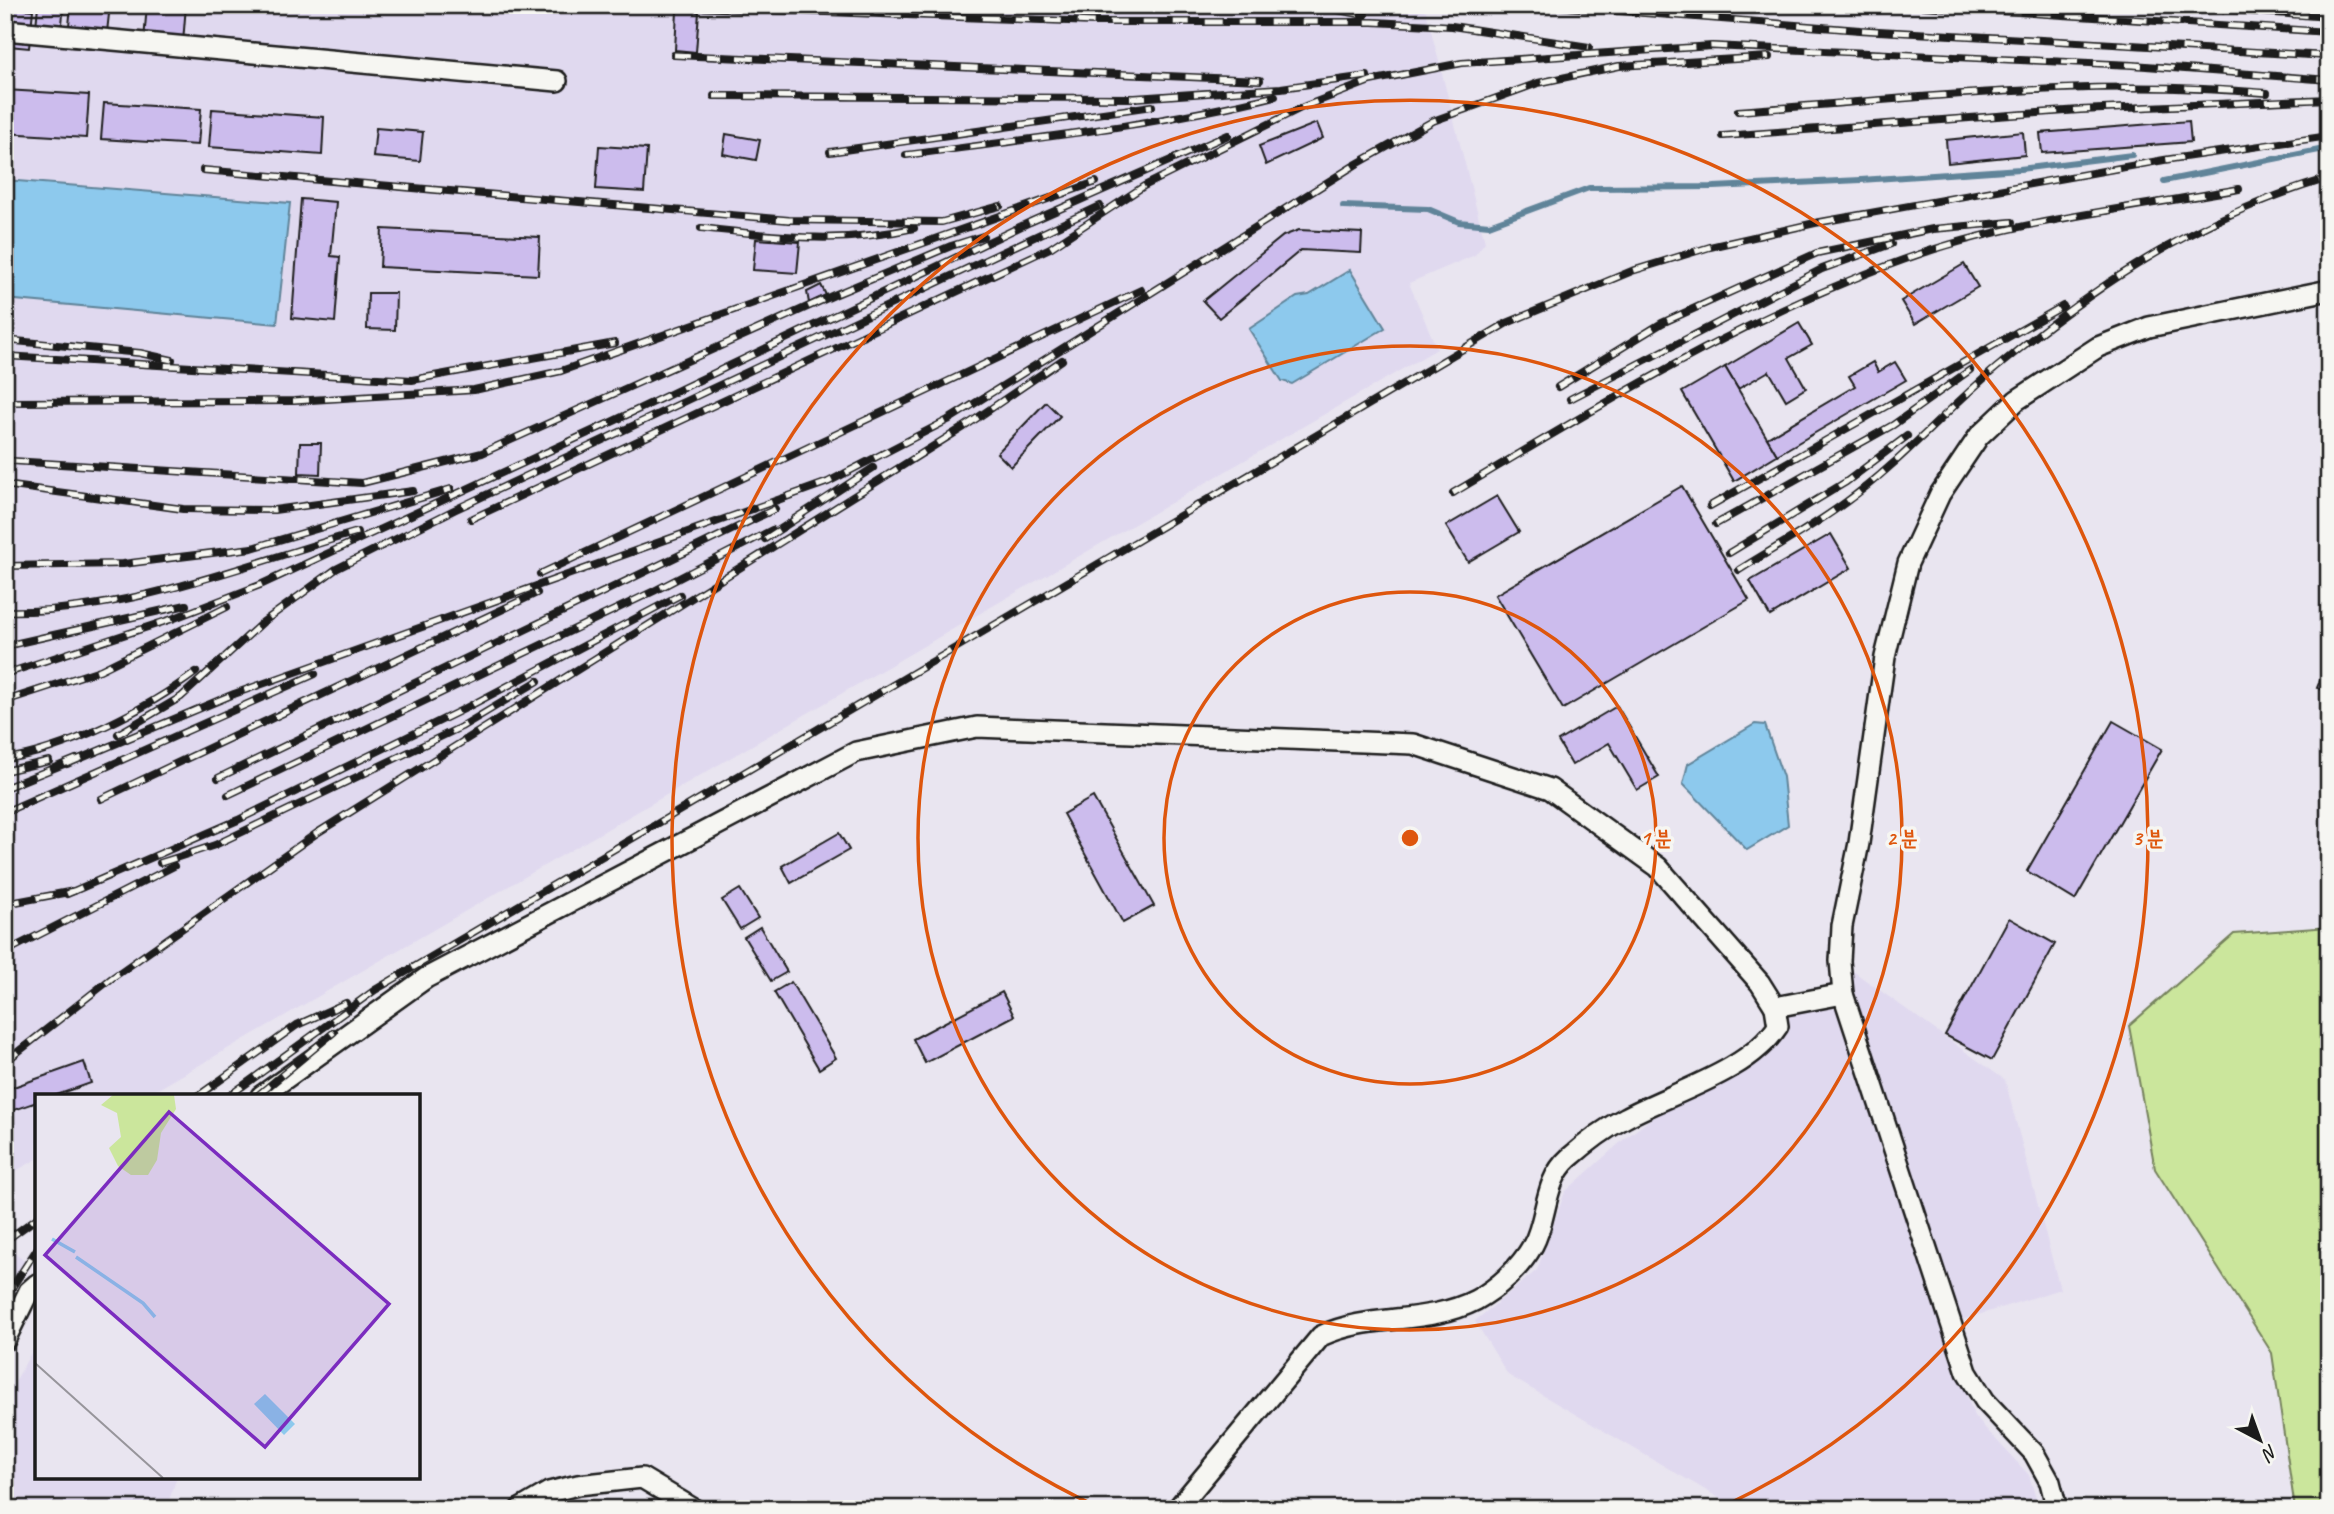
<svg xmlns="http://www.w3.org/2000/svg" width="2334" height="1514" viewBox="0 0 2334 1514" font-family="Caveat,'Poor Story',sans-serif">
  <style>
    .built { fill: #e0d9ef }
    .green { fill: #cbe69c; stroke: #74815c; stroke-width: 2 }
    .water { fill: #8dc9ed; stroke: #608499; stroke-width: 2 }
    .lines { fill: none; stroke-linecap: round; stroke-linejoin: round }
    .stream { stroke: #608499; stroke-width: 6 }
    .building { fill: #ccbced; stroke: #1c1c1c; stroke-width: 2 }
    .minor-casing { stroke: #1c1c1c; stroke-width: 24 }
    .minor { stroke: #f6f6f2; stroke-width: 19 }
    .rail-casing { stroke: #1c1c1c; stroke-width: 8 }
    .rail { stroke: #f6f6f2; stroke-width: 5; stroke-dasharray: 16; stroke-linecap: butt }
    .ring { fill: none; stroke: #de560d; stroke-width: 3.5 }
    .inset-river { fill: none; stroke: #8dc9ed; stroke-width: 3.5 }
    .inset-road { fill: none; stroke: #97959b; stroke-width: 2 }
    .view { fill: #7b2cbf; fill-opacity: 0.15; stroke: #7b2cbf; stroke-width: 3.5 }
    .inset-edge { fill: none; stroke: #1c1c1c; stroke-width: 3.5 }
    .centre { fill: #de560d; stroke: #f6f6f2; stroke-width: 3.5 }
    .ring-label { font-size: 21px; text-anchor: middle; font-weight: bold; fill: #de560d; stroke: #f6f6f2; stroke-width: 7; stroke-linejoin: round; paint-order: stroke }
  </style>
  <rect width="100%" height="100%" fill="#e9e5f0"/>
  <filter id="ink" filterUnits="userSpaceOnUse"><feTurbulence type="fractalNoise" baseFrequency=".0143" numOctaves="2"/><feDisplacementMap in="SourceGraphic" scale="14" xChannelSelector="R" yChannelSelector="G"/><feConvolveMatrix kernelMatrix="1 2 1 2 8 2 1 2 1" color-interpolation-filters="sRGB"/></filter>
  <g filter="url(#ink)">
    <!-- built -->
    <g class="built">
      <polygon points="5,5 1412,5 1426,11 1485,242 1475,255 1409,283 1437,349 146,1096 37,1096 37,1159 5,1177"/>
      <polygon points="1850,969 2005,1080 2060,1289 1943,1326 1974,1416 2029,1475 2039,1509 1738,1509 1508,1375 1475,1321 1537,1270 1565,1192 1623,1140"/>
      <polygon points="5,1244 30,1265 5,1301"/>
      <polygon points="37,1342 37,1477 177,1477 166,1509 5,1509 5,1400"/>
    </g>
    <!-- green -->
    <polygon class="green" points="2329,927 2329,1509 2295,1509 2272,1353 2155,1169 2129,1026 2234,934"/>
    <!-- water -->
    <g class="water">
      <polygon points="5,180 290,203 277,324 5,299"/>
      <polygon points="1350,270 1385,328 1292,384 1282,381 1249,329 1297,297 1309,295"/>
      <polygon points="1755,724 1765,725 1783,777 1788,825 1747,850 1683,784 1688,764"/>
    </g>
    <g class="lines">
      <!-- stream -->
      <g class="stream">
        <polyline points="2164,181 2329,148"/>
        <polyline points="1343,206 1428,209 1459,222 1489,225 1589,188 1714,187 1861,180 2020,169 2132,155"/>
      </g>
    </g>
    <!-- building -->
    <g class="building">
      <polygon points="38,5 64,5 60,42 35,39"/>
      <polygon points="71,5 110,5 105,50 67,47"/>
      <polygon points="147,5 186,5 182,55 143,52"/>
      <polygon points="13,8 33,10 29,48 9,46"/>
      <polygon points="677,11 699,12 696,52 675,50"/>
      <polygon points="5,90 89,95 86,138 5,133"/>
      <polygon points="104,103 201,109 198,145 101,139"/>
      <polygon points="212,109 324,117 322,155 209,147"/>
      <polygon points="2189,121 2191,142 2042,153 2040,133"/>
      <polygon points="1317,123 1323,138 1266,165 1259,146"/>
      <polygon points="376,128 423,132 420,161 373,157"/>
      <polygon points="2023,132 2025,155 1948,163 1946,140"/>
      <polygon points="726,134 760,140 756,160 723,154"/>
      <polygon points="599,146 647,149 644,192 596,189"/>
      <polygon points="301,199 336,202 331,256 340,257 335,322 292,318"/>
      <polygon points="382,229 540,237 538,275 380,267"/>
      <polygon points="1299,230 1362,233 1361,253 1301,250 1219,318 1203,301 1283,236"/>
      <polygon points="756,239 800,242 797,273 753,270"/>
      <polygon points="1964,264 1978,287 1915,324 1901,301"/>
      <polygon points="821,285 826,295 809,303 807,292"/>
      <polygon points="368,293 396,293 395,330 367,329"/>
      <polygon points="1799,323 1812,345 1789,358 1806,388 1786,400 1769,371 1738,389 1725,367"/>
      <polygon points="1873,362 1878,372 1895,362 1906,380 1777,455 1767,438 1855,386 1849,376"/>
      <polygon points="1725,367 1777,455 1734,481 1682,392"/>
      <polygon points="1046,402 1060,416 1011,467 997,453"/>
      <polygon points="300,443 321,443 320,474 299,473"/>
      <polygon points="1682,486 1749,600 1563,709 1495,595"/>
      <polygon points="1497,496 1519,532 1468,562 1446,526"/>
      <polygon points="1831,534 1851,568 1770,616 1750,581"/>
      <polygon points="2329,659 2329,692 2317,688"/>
      <polygon points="1617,706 1659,777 1637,790 1609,743 1572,765 1558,741"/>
      <polygon points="2113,721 2162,749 2075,900 2027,871"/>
      <polygon points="1093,797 1154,906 1123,923 1063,814"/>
      <polygon points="839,833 849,850 791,883 782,866"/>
      <polygon points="740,889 758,918 740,929 722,900"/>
      <polygon points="2009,918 2055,944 1992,1060 1945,1035"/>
      <polygon points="760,927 787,972 771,981 744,937"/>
      <polygon points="791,982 836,1058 819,1069 774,992"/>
      <polygon points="1002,992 1014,1016 925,1063 913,1039"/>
      <polygon points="84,1062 91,1083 54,1096 37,1096 37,1102 5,1113 5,1090"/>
      <polygon points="1954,1502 1956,1509 1936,1509"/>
    </g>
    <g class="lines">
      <defs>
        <g id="minor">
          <polyline points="5,30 557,81"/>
          <polyline points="261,1096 426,978 856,752 977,727 1413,744 1550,789 1658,867 1760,983 1775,1007 1843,994"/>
          <polyline points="5,1340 29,1291 37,1284"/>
          <polyline points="520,1509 549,1492 578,1485 642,1478 694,1509"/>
          <path d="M1177,1509l144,-173c48,-23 107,-11 155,-36 22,-12 44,-32 57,-55 15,-27 10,-64 36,-87 16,-14 37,-30 56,-40 48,-26 123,-46 153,-92l-3,-19"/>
          <polyline points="2057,1509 2050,1482 2034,1453 1985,1401 1967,1372 1843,994 1840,961 1842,926 1859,843 1885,657 1908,563 1940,494 1979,436 2017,400 2098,347 2149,327 2329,290"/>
        </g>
      </defs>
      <!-- minor casing -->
      <use href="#minor" class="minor-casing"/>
      <!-- minor -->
      <use href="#minor" class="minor"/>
      <defs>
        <g id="rail">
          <polyline points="1311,5 1365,15"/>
          <polyline points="1543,5 1860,30 2329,56"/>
          <polyline points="1908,5 2329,32"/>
          <polyline points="2163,5 2329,17"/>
          <polyline points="694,7 1095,22 1373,22 1452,26 1589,47"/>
          <polyline points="674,55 1260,80"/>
          <polyline points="714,96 1135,98 1281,88 1367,76"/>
          <path d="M1738,111c176,-12 353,-34 529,-18"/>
          <polyline points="1723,136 2080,110 2329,99"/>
          <polyline points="830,152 1152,106"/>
          <path d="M906,155c123,-16 248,-29 369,-59"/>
          <polyline points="203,170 789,220 942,222 1000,206"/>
          <path d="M701,228c75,8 138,17 213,0"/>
          <polyline points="5,340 140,353 172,360"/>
          <polyline points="5,356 412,380 615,343"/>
          <polyline points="1558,387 1662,323 1817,253 1933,229 2012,222"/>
          <polyline points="1570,399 1822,269 1891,244"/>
          <polyline points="5,402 294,401 474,390 561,371 1096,182"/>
          <polyline points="12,461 362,483 482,453 834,295 951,246 983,236"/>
          <polyline points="5,485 183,509 274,510 413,491"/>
          <path d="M1453,493c152,-90 301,-183 470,-240 98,-33 214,-46 316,-64"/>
          <polyline points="1710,506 2063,306"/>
          <polyline points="471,519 1050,248 1144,186 1303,107 1370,81 1462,63 1712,46 2133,65 2329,80"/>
          <polyline points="794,519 873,468"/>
          <polyline points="1716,524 1893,425 1970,370"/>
          <polyline points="765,539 802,515"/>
          <polyline points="1729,553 1846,482 1907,436"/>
          <polyline points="5,566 123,564 252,548 451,489"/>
          <path d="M1739,570c35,-22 73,-43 107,-68 54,-39 99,-91 150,-134 105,-87 202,-151 333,-190"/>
          <polyline points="540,574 1141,290"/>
          <path d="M5,611c121,3 238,-46 352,-79"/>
          <polyline points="5,646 186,605"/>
          <polyline points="5,674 172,619 260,585 616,420 1030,222 1228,135"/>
          <polyline points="5,701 100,670 227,607"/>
          <polyline points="118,734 181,697 263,622 336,569 454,510 1100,206"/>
          <path d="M5,759c59,-8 143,-50 191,-87"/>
          <polyline points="67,764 234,694 828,482 948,420 1355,165 1433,121 1538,83 1619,66 1769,57"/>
          <polyline points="5,771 49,761"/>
          <polyline points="218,778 775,509"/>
          <polyline points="5,788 76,759"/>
          <polyline points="228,795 654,591 772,530"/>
          <polyline points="101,799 537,593"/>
          <polyline points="5,812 315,674"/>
          <polyline points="160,863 215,845 461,727 538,681"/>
          <polyline points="67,894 238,820 462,710 680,595"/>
          <polyline points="5,904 74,891"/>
          <polyline points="5,952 174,866"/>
          <polyline points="5,1062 112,978 317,833 964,427 1062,360"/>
          <polyline points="198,1096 297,1025 346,1003"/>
          <polyline points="229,1096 375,990 1507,323 1632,271 1710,247 1815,223 2164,160 2329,136"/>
          <polyline points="257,1096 334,1032"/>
          <polyline points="5,1241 37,1218"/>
          <polyline points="5,1298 37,1249"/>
        </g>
      </defs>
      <!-- rail casing -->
      <use href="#rail" class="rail-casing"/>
      <!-- rail -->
      <use href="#rail" class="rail"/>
    </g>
  </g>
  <!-- distance rings -->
  <g class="ring">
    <circle cx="1410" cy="838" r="246"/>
    <circle cx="1410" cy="838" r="492"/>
    <path d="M1098 1507A738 738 0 1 1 1722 1507"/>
  </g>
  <!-- overview -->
  <g transform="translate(35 1094)">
    <rect width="385" height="385" fill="#e9e5f0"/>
    <path d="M78,1h61l2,14 -15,24 -4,27 -9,15h-17l-13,-9 -9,-18 12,-11 -4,-24 -16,-8z" fill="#cbe69c"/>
    <path d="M230,300l30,30 -11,11 -30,-31z" fill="#8dc9ed"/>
    <path class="inset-river" d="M17,145l23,13M41,163l67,46 12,14"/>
    <path class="inset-road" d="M0,269l128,115"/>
    <path class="view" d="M134,18l220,192 -124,143 -220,-192z"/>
    <rect width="385" height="385" class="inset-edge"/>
  </g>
  <circle cx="1410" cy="838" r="10" class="centre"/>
  <g class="ring-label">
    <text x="1656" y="845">1 분</text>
    <text x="1902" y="845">2 분</text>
    <text x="2148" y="845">3 분</text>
  </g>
  <!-- margin -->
  <rect width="2334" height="1514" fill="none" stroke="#f6f6f2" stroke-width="28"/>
  <rect x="14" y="14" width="2306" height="1486" fill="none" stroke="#1c1c1c" stroke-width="2.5" filter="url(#ink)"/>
  <!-- north arrow -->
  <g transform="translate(2260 1440) rotate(139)" stroke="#f6f6f2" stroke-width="5" paint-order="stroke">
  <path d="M0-5L12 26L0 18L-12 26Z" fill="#1c1c1c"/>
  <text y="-10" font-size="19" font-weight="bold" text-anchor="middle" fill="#1c1c1c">N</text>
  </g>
</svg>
